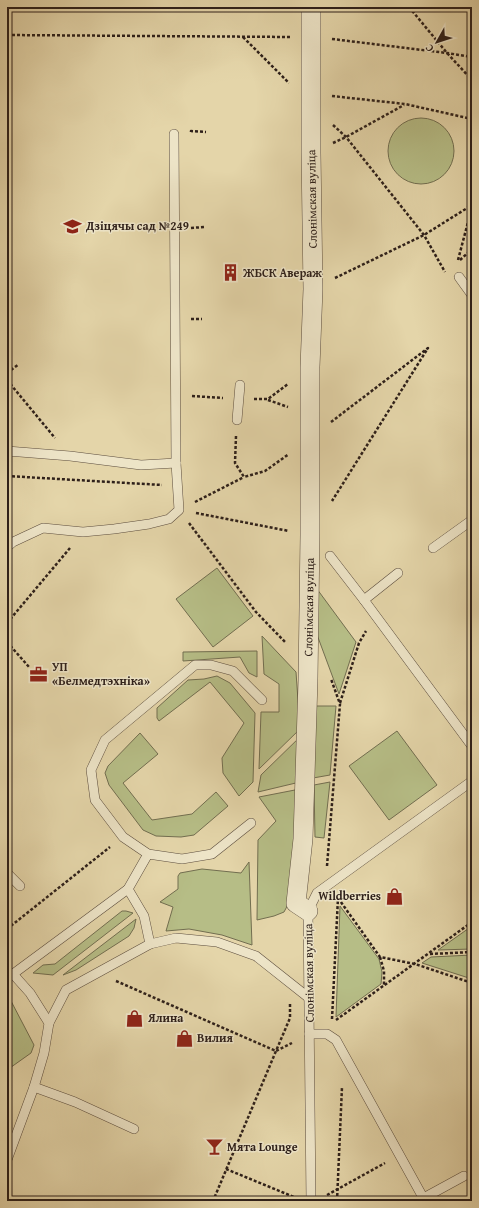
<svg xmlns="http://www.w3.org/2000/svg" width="479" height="1208" viewBox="0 0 479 1208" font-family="'Gentium Book Plus',serif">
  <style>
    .green { fill: #b6bd86; stroke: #726e50 }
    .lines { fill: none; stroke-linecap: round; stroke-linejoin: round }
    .lane-casing { stroke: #5c4d3e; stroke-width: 10 }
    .street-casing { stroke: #5c4d3e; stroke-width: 20 }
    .path { stroke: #2e201a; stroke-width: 2.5; stroke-dasharray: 3 2; stroke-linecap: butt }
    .lane { stroke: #ede4c7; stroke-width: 9 }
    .street { stroke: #ede4c7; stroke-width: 19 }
    .labels { text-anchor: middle; stroke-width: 3; stroke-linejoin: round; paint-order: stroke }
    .street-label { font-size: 12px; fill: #2e201a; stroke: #ede4c7 }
    .poi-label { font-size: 12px; font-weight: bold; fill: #2e201a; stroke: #ede4c7; text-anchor: start }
  </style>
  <rect width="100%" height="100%" fill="#e4d5a9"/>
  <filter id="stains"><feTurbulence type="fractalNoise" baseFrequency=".005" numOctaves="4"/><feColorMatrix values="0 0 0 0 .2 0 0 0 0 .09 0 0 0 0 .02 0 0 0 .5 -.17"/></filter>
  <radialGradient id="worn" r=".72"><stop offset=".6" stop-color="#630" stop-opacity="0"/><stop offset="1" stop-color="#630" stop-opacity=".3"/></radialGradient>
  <!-- green -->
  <g class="green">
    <circle cx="421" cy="151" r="33"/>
    <polygon points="217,568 253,616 213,647 176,599"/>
    <polygon points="317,589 356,642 339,694 316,632"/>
    <polygon points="262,636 296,672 300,729 259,769 261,712 279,712 279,684 264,674"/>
    <polygon points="257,651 257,677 249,673 240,657 183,661 183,652"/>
    <polygon points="217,676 230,683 255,713 253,782 239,796 223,773 222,758 244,723 210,682 159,721 157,718 157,708 188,680 204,679"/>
    <polygon points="313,706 336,706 330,775 313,778"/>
    <polygon points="397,731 437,785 389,820 349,766"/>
    <polygon points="140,733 158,754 123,783 152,820 192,814 216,792 228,806 194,835 181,837 156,836 143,830 109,785 105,773 108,766"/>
    <polygon points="303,734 300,782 258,792 261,775"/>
    <polygon points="330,782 324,838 315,837 314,785"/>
    <polygon points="300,789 292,897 284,912 274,916 257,920 258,840 276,821 259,797"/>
    <polygon points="249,862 252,945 222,935 189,929 166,931 173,907 160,902 178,889 178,876 180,873 202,869 241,873"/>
    <polygon points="340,906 379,959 382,972 381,984 336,1017"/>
    <polygon points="122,911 126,911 133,913 53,975 33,973 43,965 55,964"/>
    <polygon points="136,919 134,928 129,936 76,970 63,975"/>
    <polygon points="472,926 472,949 438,950"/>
    <polygon points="472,955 472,979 422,963 431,957"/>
    <polygon points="11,1001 34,1045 31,1053 7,1070 10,1042 7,1023 7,1005"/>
  </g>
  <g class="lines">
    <defs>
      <g id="lane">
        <polyline points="459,277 472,295"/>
        <polyline points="237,420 240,385"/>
        <polyline points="7,451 70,456 141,465 176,463"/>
        <polyline points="7,547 13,542 43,528 83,532 114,529 149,524 169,519 179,510 176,463 174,134"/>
        <polyline points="433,548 472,520"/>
        <polyline points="330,556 364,600 472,746"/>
        <polyline points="364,600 398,573"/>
        <polyline points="251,823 212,854 182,859 148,854 123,837 95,800 91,770 105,740 195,665 211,665 233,671 262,700"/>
        <polyline points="148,854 128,889 144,916 150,944"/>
        <polyline points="7,873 20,886"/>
        <polyline points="7,972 13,974 30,993 49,1023 44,1053 34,1087 7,1160"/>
        <polyline points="13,974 128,889"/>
        <polyline points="49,1023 66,990 150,944 176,938 217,942 256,956 309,998"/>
        <polyline points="309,1034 327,1034 336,1040 425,1201"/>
        <polyline points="34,1087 75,1102 134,1129"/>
        <polyline points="420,1200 464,1176"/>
        <polyline points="311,1201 308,911 317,893 472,781"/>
      </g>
      <polyline id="street" points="308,911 296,903 303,839 308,680 310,535 310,367 313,289 311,153 311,7"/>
    </defs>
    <!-- lane casing -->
    <use href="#lane" class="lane-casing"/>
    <!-- street casing -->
    <use href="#street" class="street-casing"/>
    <!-- path -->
    <g class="path">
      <polyline points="409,7 447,53 472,80"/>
      <polyline points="7,35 291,37"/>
      <polyline points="243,37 289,83"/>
      <polyline points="332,39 447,53 472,57"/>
      <polyline points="332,96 405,104 472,119"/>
      <polyline points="333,125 346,137 424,235 445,272"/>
      <polyline points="191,132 191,131 206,132"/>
      <polyline points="333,143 346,137 404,105"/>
      <polyline points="191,228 204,227"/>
      <polyline points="458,260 472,207"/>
      <polyline points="460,260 472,249"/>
      <polyline points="335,278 424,235 472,205"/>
      <polyline points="191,319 202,319"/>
      <polyline points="7,373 19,364"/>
      <polyline points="7,380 55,438"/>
      <polyline points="192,396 223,398"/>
      <polyline points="254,399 268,399 288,384"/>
      <polyline points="268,400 288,407"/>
      <polyline points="331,422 428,348 332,501"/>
      <polyline points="236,436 235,463 244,477 265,471 289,454"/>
      <polyline points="7,476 162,485"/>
      <polyline points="195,502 244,477"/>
      <polyline points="196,513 289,531"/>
      <polyline points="189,523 256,612 286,643"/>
      <polyline points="7,623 70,548"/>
      <polyline points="7,642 29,667"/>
      <polyline points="340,703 359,643 366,631"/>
      <polyline points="327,866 340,704 331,679"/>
      <polyline points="338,898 380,957 415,964 472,983"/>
      <polyline points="7,929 110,847"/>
      <polyline points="430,954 472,952"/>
      <polyline points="380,957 384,971 384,985"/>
      <polyline points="116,981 276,1051 213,1201"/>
      <polyline points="290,1004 290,1018 276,1051 292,1043"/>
      <polyline points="332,1019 338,898"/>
      <polyline points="336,1020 472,922"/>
      <polyline points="226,1169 294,1197"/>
      <polyline points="327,1195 385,1163"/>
      <polyline points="337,1201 342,1087"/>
    </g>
    <!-- lane -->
    <use href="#lane" class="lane"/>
    <!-- street -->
    <use href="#street" class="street"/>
  </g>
  <!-- icons -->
  <defs>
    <symbol id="school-bare" viewBox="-9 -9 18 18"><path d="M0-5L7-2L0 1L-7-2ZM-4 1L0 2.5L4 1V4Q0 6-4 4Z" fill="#8f2418" stroke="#ede4c7" stroke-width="2.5" paint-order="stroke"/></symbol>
    <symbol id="building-bare" viewBox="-9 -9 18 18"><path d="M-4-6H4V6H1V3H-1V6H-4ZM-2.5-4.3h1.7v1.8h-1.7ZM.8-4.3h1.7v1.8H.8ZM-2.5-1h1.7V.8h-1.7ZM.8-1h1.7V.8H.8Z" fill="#8f2418" stroke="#ede4c7" stroke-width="2.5" paint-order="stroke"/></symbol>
    <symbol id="office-bare" viewBox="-9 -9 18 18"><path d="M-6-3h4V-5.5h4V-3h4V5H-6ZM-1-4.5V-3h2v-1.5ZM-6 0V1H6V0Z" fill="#8f2418" stroke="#ede4c7" stroke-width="2.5" paint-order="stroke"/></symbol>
    <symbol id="shop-bare" viewBox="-9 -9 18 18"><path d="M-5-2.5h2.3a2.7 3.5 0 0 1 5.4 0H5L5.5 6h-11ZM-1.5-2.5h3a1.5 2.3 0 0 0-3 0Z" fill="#8f2418" stroke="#ede4c7" stroke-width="2.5" paint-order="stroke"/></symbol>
    <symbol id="bar-bare" viewBox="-9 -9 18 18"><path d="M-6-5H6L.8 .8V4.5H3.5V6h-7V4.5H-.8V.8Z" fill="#8f2418" stroke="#ede4c7" stroke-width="2.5" paint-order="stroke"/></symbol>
  </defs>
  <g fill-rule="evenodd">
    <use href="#school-bare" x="60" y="214" width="25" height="25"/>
    <use href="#building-bare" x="218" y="260" width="25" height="25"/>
    <use href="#office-bare" x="26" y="662" width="25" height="25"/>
    <use href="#shop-bare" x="382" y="884" width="25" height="25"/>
    <use href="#shop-bare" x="122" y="1006" width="25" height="25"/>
    <use href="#shop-bare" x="172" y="1026" width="25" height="25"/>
    <use href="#bar-bare" x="202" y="1134" width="25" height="25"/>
  </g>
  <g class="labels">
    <!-- street labels -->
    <g class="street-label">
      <text transform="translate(312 199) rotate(-91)" y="4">Слонімская вуліца</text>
      <text transform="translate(309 607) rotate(-89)" y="4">Слонімская вуліца</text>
      <text transform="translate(309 973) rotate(-91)" y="4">Слонімская вуліца</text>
    </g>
    <!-- poi labels -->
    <g class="poi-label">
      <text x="86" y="230">Дзіцячы сад №249</text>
      <text x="243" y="277">ЖБСК Авераж</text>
      <text x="52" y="671">УП<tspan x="52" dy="14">«Белмедтэхніка»</tspan></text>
      <text x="381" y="900" text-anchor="end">Wildberries</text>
      <text x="148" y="1022">Ялина</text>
      <text x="197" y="1042">Вилия</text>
      <text x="227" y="1151">Мята Lounge</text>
    </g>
  </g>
  <!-- margin -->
  <rect width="479" height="1208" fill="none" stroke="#e4d5a9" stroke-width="24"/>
  <rect x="8" y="8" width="463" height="1192" fill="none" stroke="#2e201a" stroke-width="2"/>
  <rect x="12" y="12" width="455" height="1184" fill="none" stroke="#2e201a"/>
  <!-- north arrow -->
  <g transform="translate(437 42) rotate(231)" stroke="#ede4c7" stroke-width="3" paint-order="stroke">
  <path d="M0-3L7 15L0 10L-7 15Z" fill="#2e201a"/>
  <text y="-6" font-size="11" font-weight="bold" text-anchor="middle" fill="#2e201a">С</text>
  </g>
  <rect width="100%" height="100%" filter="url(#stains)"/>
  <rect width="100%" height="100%" fill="url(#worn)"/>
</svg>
